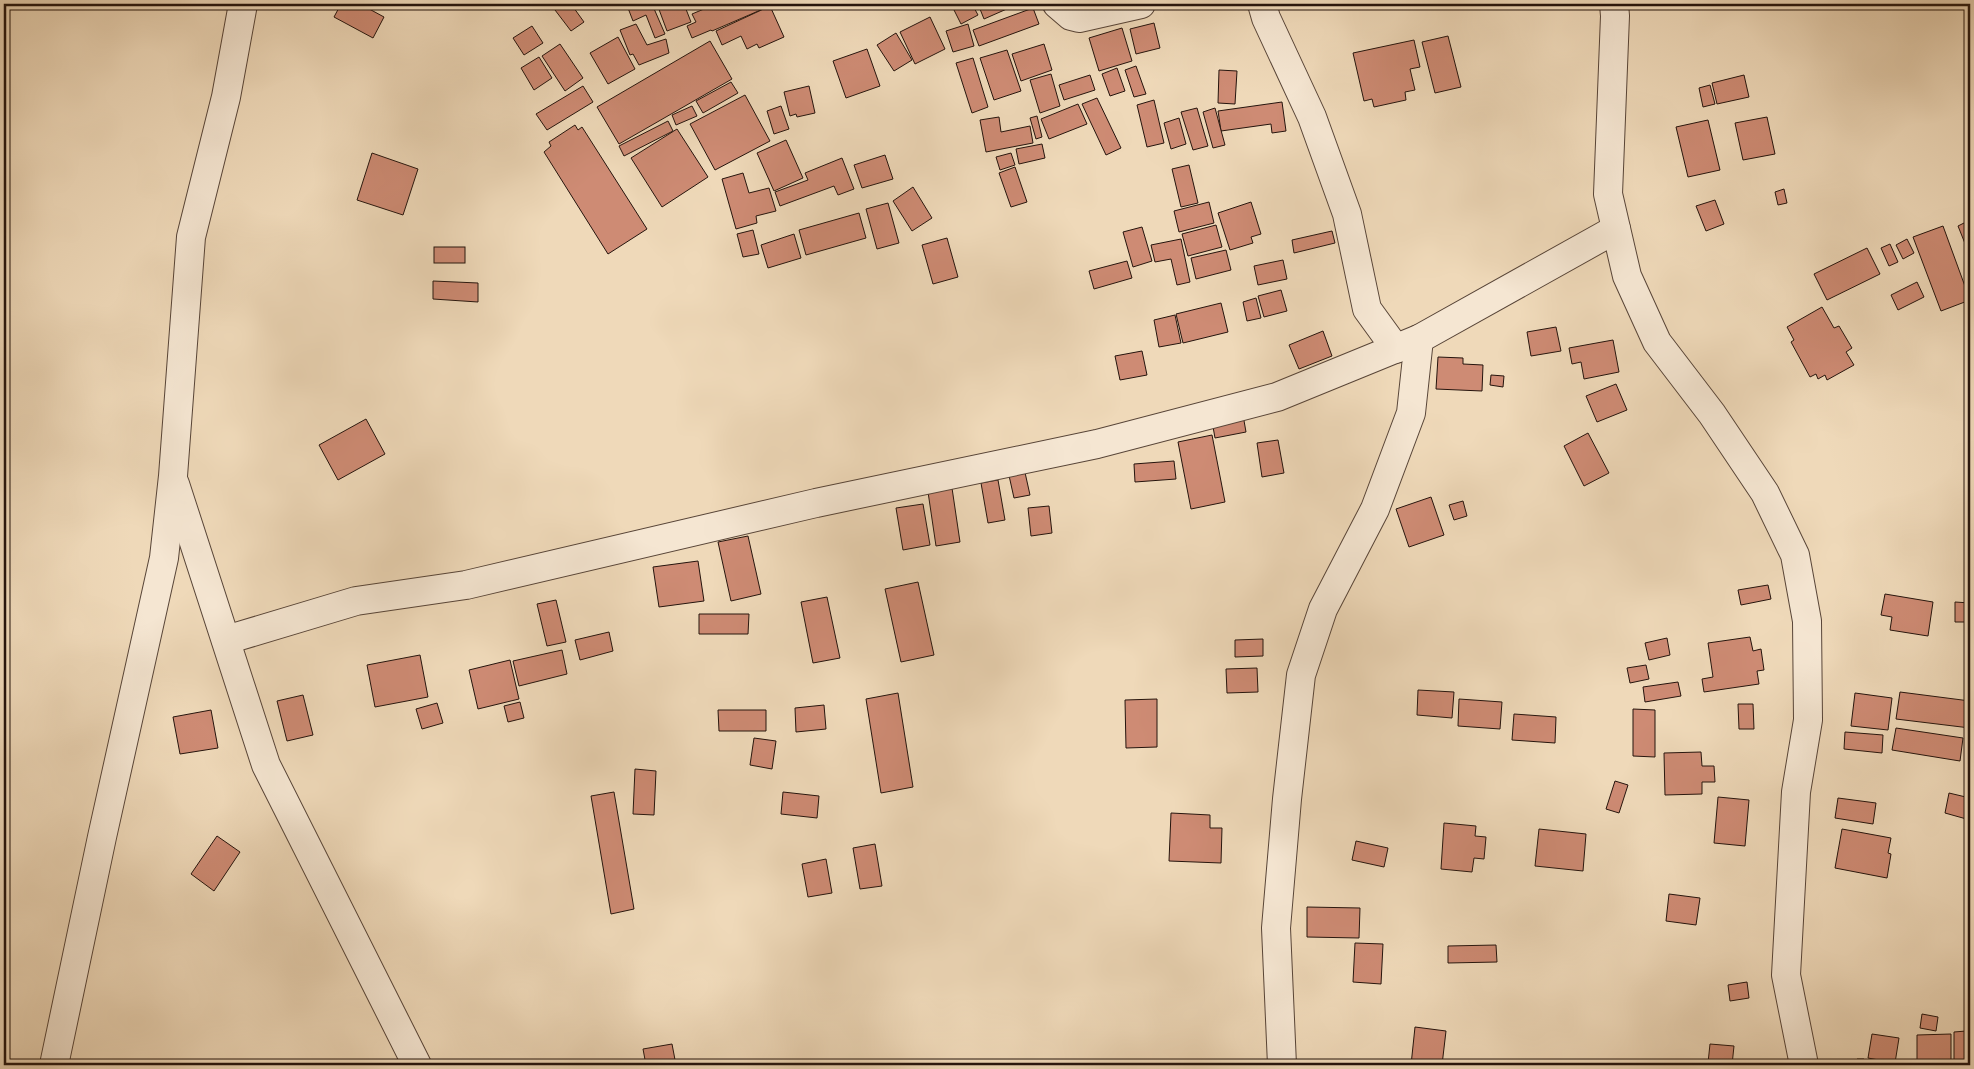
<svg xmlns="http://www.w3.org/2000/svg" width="1974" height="1069" viewBox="0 0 1974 1069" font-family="'EB Garamond',serif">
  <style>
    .building { fill: #ce8b74; stroke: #25140d }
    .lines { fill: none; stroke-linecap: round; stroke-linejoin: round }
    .minor-casing { stroke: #584538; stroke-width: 30 }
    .minor { stroke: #f5e6d2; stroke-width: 28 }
  </style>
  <rect width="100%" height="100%" fill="#efd9b9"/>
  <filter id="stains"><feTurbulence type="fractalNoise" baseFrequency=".004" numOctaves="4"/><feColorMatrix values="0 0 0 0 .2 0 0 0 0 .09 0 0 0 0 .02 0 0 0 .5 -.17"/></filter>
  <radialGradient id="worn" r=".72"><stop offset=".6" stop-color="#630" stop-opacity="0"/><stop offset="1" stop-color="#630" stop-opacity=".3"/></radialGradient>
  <!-- building -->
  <g class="building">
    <polygon points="341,4 360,4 384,17 373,38 334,17"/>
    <polygon points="564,4 571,4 584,22 571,31 555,10"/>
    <polygon points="639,4 652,4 665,34 655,38 646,15 633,21 628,8"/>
    <polygon points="657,4 684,4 691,22 667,31"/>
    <polygon points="716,4 770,4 770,6 712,31 711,30 692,38 687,26 696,22 692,14"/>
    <polygon points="958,4 972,4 978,15 961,24 952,6"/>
    <polygon points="978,4 1007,4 1009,8 984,19"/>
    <polygon points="770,6 784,37 759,48 757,44 747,49 741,36 722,45 716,31"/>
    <polygon points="1033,8 1039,24 979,46 973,30"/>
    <polygon points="930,17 945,49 915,64 900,32"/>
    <polygon points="1154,23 1160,48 1136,54 1130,29"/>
    <polygon points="636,24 647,45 666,39 669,53 639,65 633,54 630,55 620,30"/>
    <polygon points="968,24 974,46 953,52 946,31"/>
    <polygon points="532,26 543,43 524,55 513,38"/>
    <polygon points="1122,28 1132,61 1099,71 1089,38"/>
    <polygon points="896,33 912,60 894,71 877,45"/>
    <polygon points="1448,36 1461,87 1435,93 1422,42"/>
    <polygon points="618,37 635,69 608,84 590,53"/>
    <polygon points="1414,40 1420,67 1410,69 1415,90 1405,92 1406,100 1374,107 1372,99 1364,101 1353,53"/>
    <polygon points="710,41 732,79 619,144 597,107"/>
    <polygon points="560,44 583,78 565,91 542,56"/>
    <polygon points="1044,44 1052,70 1021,81 1012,54"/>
    <polygon points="867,49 880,86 846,98 833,61"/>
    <polygon points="1007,50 1021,91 994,100 980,58"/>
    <polygon points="539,57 552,78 534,90 521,68"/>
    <polygon points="973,58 988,107 972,113 956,63"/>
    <polygon points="1136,66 1146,94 1134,97 1125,70"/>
    <polygon points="1117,68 1125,91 1110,96 1102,74"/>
    <polygon points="1219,70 1237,71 1235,104 1218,103"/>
    <polygon points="1051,74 1060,106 1040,113 1030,80"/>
    <polygon points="1090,75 1095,90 1064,100 1059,85"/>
    <polygon points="1744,75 1749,97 1717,104 1712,83"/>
    <polygon points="731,82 738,93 703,113 696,101"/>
    <polygon points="1710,85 1715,104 1703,107 1699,88"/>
    <polygon points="583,86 593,102 547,130 536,114"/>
    <polygon points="809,86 815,113 797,117 796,114 790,116 784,92"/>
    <polygon points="745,95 770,141 715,170 690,124"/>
    <polygon points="1097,98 1121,148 1106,155 1082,104"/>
    <polygon points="1154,100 1164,143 1147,147 1137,105"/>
    <polygon points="1282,102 1286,131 1272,133 1271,124 1221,131 1218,111"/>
    <polygon points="1078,104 1087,124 1049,139 1041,119"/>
    <polygon points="692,106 697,116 676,125 672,115"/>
    <polygon points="781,106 789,129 774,134 767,111"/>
    <polygon points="1197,108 1208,146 1193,150 1181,112"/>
    <polygon points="1215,108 1225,145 1213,148 1203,112"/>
    <polygon points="1037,116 1042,137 1036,139 1030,118"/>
    <polygon points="999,117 1001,132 1030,126 1033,143 986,152 980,120"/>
    <polygon points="1767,117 1775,154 1743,160 1735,123"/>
    <polygon points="1179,118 1186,144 1171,149 1164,123"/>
    <polygon points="1708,120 1720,170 1688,177 1676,127"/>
    <polygon points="668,121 673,131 624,156 619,146"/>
    <polygon points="575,125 578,130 582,127 647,229 608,254 544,152 551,146 549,142"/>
    <polygon points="677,129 708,177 662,207 631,158"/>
    <polygon points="786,140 803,178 774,191 757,153"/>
    <polygon points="1042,144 1045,158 1019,164 1016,149"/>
    <polygon points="372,153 418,169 403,215 357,200"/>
    <polygon points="1011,153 1015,165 1000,170 996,157"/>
    <polygon points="885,155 893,179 862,188 854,165"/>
    <polygon points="842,158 854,189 838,195 834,186 780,206 775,192 808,180 805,173"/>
    <polygon points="1189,165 1198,203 1181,207 1172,169"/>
    <polygon points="1015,167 1027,202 1011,207 999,173"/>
    <polygon points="743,173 749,193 769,188 776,211 756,216 757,223 736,229 722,179"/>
    <polygon points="913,187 932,218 912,231 893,201"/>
    <polygon points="1784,189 1787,203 1778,205 1775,192"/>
    <polygon points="1715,200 1724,224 1706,231 1696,206"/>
    <polygon points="1209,202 1214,223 1179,232 1174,211"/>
    <polygon points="1251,202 1261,234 1251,237 1253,243 1230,250 1218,213"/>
    <polygon points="888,203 899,243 877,249 866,209"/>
    <polygon points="859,213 866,238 806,255 799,230"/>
    <polygon points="1970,220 1970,256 1958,226"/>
    <polygon points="1216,225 1222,247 1188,256 1182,234"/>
    <polygon points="1943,226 1970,300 1941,311 1913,237"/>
    <polygon points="1142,227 1152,261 1133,267 1123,232"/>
    <polygon points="753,230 759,254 743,257 737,234"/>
    <polygon points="1332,231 1335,243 1294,253 1292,240"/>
    <polygon points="794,234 801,258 768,268 761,245"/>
    <polygon points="947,238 958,277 933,284 922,245"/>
    <polygon points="1181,239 1190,282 1177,285 1171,259 1155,262 1151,245"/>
    <polygon points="1907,239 1914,253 1903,259 1896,245"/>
    <polygon points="1890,244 1898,262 1889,266 1881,248"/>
    <rect x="434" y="247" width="31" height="16"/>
    <polygon points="1867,248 1880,274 1827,300 1814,274"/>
    <polygon points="1226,250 1231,270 1196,279 1191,258"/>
    <polygon points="1283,260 1287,279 1258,285 1254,266"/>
    <polygon points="1127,261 1132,278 1094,289 1089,271"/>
    <polygon points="433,281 478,283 478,302 433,299"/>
    <polygon points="1917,282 1924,297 1898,310 1891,295"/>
    <polygon points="1281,290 1287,311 1264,317 1258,296"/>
    <polygon points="1256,298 1261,318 1247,321 1243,302"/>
    <polygon points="1221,303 1228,332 1183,343 1176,314"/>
    <polygon points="1822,307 1834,328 1839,326 1852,348 1846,352 1854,365 1827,380 1825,375 1818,379 1816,374 1810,377 1791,342 1794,340 1787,327"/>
    <polygon points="1175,315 1181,343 1159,347 1154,320"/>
    <polygon points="1556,327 1561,351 1531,356 1527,332"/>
    <polygon points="1323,331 1332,356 1299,369 1289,345"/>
    <polygon points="1613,340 1619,372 1584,379 1581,362 1572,364 1569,348"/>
    <polygon points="1142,351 1147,375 1120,380 1115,356"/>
    <polygon points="1438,357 1463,358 1463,364 1483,365 1482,391 1436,389"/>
    <polygon points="1491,375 1504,376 1503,387 1490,385"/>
    <polygon points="1616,384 1627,410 1597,422 1586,396"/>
    <polygon points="1243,415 1246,432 1215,438 1212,421"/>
    <polygon points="366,419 385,454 338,480 319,445"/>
    <polygon points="1588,433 1609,473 1584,486 1564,446"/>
    <polygon points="1212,435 1225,502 1191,509 1178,442"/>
    <polygon points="1278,440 1284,473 1262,477 1257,443"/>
    <polygon points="1174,461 1176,479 1135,482 1134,464"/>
    <polygon points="1024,468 1030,495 1014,498 1008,471"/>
    <polygon points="998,480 1005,520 988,523 981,483"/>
    <polygon points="952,488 960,542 936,546 928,492"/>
    <polygon points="1431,497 1444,535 1409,547 1396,509"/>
    <polygon points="1463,501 1467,516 1454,520 1449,505"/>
    <polygon points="923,504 930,545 903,550 896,508"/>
    <polygon points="1049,506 1052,533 1031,536 1028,508"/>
    <polygon points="748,536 761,594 731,601 718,542"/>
    <polygon points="698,561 704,601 659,607 653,567"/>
    <polygon points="918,582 934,655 901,662 885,589"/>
    <polygon points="1768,585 1771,599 1741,605 1738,590"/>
    <polygon points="1885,594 1933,602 1928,636 1890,630 1892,617 1881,615"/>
    <polygon points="827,597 840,658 813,663 801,602"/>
    <polygon points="556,600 566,642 547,646 537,604"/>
    <polygon points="1955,602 1970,603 1970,622 1955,622"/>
    <polygon points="699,614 749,614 748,634 699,634"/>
    <polygon points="609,632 613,651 580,660 575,640"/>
    <polygon points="1750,637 1753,651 1761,649 1764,670 1757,671 1759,684 1704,692 1702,679 1713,677 1708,643"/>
    <polygon points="1667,638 1670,655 1649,660 1645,643"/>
    <polygon points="1263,639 1263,656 1235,657 1235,640"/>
    <polygon points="562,650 567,674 519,686 513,661"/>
    <polygon points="420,655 428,697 375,707 367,665"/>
    <polygon points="510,660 519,699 478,709 469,670"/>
    <polygon points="1646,665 1649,679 1630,683 1627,668"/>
    <polygon points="1257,668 1258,692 1227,693 1226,669"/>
    <polygon points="1678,682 1681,696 1645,702 1643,687"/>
    <polygon points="1418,690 1454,692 1452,718 1417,715"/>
    <polygon points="1900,692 1970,701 1970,728 1896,719"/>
    <polygon points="898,693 913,787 881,793 866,699"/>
    <polygon points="1855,693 1892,698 1888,730 1851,726"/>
    <polygon points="303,695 313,735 287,741 277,701"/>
    <polygon points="1157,699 1157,747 1126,748 1125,700"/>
    <polygon points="1459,699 1502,702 1500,729 1458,726"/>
    <polygon points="520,702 524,718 508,722 504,706"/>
    <polygon points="437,703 443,723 422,729 416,709"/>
    <polygon points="1738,704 1753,704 1754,729 1739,729"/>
    <polygon points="824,705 826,729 796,732 795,708"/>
    <polygon points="1633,709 1655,710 1655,757 1633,756"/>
    <polygon points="211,710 218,748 180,754 173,717"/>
    <polygon points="718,710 766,710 766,731 719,731"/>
    <polygon points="1514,714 1556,717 1555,743 1512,740"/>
    <polygon points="1896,728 1963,738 1960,761 1892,750"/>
    <polygon points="1845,732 1883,735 1882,753 1844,749"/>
    <polygon points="754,738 776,741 772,769 750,765"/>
    <polygon points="1701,752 1702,766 1714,766 1715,782 1702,782 1702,794 1665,795 1664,753"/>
    <polygon points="635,769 656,771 654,815 633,814"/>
    <polygon points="1615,781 1628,785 1619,813 1606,809"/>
    <polygon points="614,792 634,909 611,914 591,796"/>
    <polygon points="783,792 819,796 817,818 781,814"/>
    <polygon points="1949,793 1970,798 1970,820 1945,813"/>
    <polygon points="1718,797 1749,800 1745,846 1714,843"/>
    <polygon points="1838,798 1876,803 1873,824 1835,818"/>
    <polygon points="1171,813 1210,815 1210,828 1222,828 1221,863 1169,861"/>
    <polygon points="1444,823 1476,826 1475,836 1486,837 1484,859 1474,858 1472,872 1441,869"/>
    <polygon points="1539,829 1586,834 1583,871 1535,866"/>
    <polygon points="1842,829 1891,838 1888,853 1891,854 1887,878 1835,868"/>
    <polygon points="217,836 240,852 214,891 191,874"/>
    <polygon points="1356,841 1388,848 1384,867 1352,860"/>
    <polygon points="875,844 882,886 860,889 853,848"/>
    <polygon points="826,859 832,893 808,897 802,864"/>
    <polygon points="1669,894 1700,898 1696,925 1666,921"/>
    <polygon points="1307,907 1360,908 1359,938 1307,937"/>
    <polygon points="1355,943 1383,944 1381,984 1353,982"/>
    <polygon points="1496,945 1497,962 1448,963 1448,946"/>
    <polygon points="1747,982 1749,998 1730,1001 1728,985"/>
    <polygon points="1922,1014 1938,1017 1936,1031 1920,1028"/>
    <polygon points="1415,1027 1446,1031 1442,1065 1411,1065"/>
    <polygon points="1966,1031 1966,1061 1954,1062 1954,1032"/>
    <polygon points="1872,1034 1899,1038 1895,1063 1868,1058"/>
    <polygon points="1951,1034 1951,1065 1917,1065 1917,1035"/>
    <polygon points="672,1044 676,1065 646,1065 643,1049"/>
    <polygon points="1710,1044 1734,1046 1732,1065 1708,1063"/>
    <polygon points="1857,1059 1864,1059 1865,1065 1857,1065"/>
    <polygon points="1849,1062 1850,1065 1832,1065 1832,1063"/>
  </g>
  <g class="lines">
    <defs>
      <g id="minor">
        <polyline points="1057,4 1071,16 1079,18 1141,4"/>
        <polyline points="1262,4 1266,18 1312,117 1347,214 1367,309 1396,349"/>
        <polyline points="1614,4 1615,16 1608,194 1627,276 1657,342 1712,414 1765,493 1795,555 1807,621 1808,720 1796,792 1786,975 1804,1065"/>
        <polyline points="175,484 266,765 417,1065"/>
        <polyline points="226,640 356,601 466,585 816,503 1097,444 1277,397 1419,339 1616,229"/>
        <polyline points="54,1065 102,837 164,558 173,476 191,237 226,97 243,4"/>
        <polyline points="1282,1065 1276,928 1287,799 1301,675 1323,609 1375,509 1411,413 1419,339"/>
      </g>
    </defs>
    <!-- minor casing -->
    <use href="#minor" class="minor-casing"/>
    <!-- minor -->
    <use href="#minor" class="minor"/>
  </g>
  <!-- margin -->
  <rect width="1974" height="1069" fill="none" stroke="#efd9b9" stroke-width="20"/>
  <rect x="5" y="5" width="1964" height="1059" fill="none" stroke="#25140d" stroke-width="2.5"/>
  <rect x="10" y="10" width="1954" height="1049" fill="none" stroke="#25140d"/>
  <rect width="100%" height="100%" filter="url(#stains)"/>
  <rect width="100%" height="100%" fill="url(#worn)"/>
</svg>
